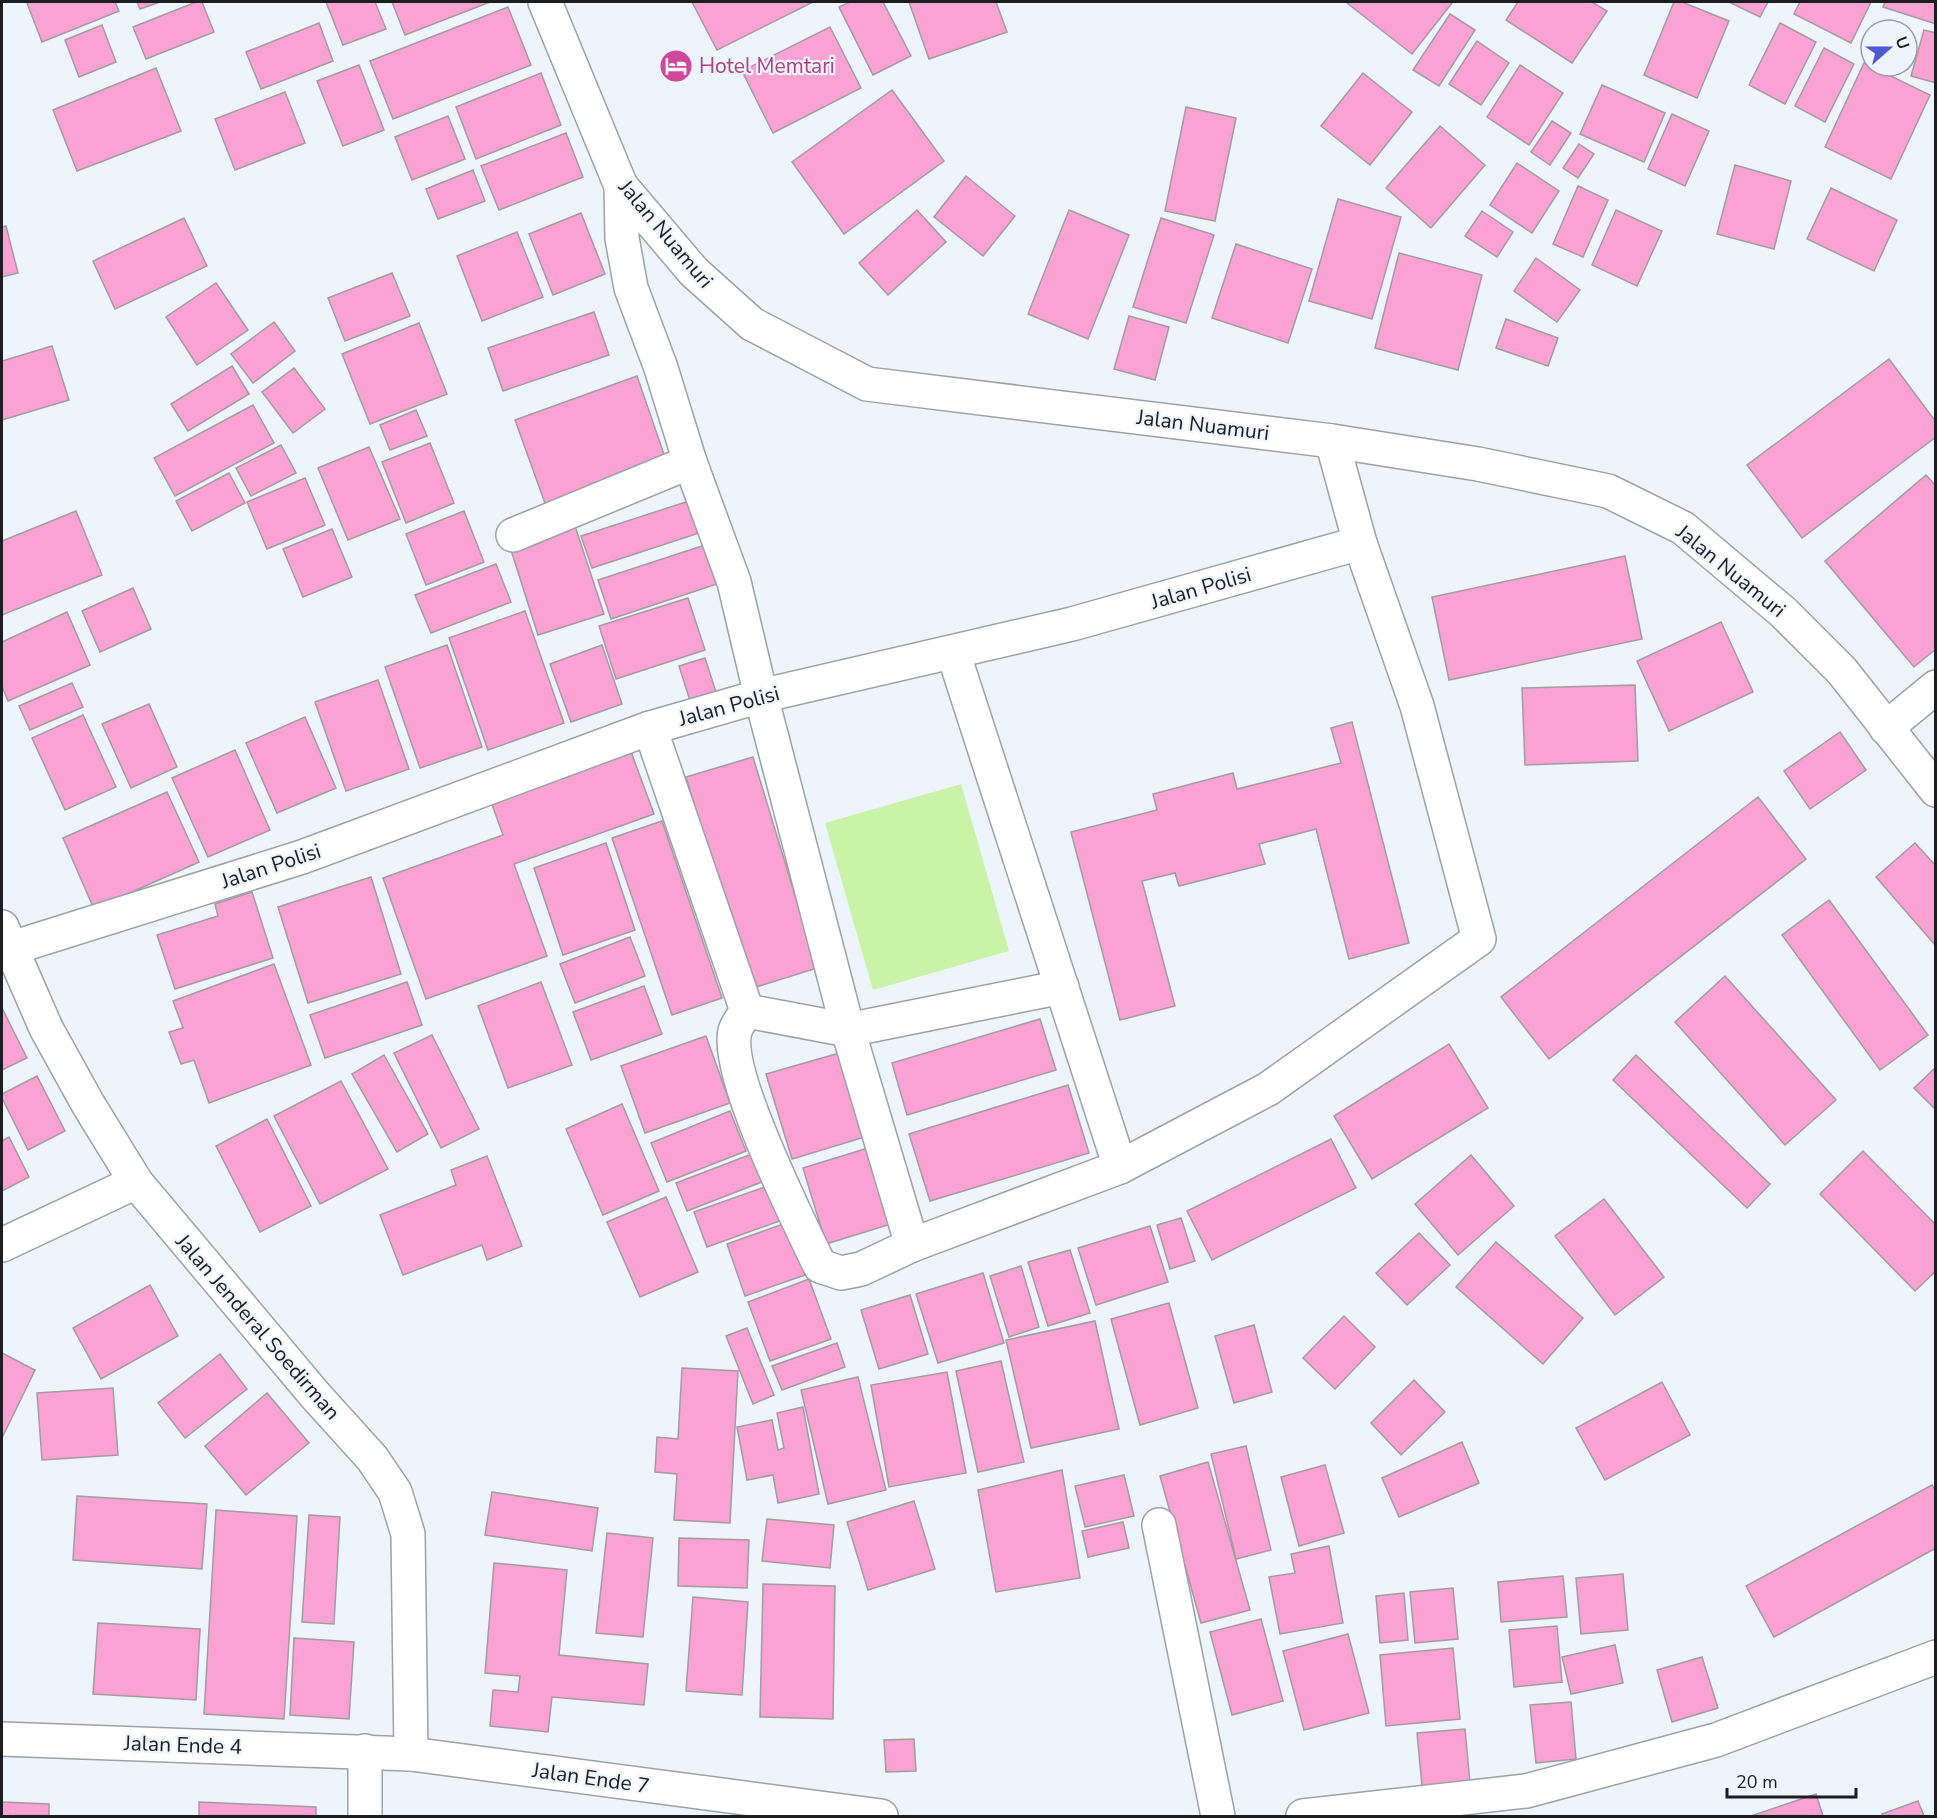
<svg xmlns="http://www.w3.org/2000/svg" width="1937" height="1818" viewBox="0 0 1937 1818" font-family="'Nunito Sans',sans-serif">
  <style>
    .green { fill: #caf3a8 }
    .building { fill: #faa2d3; stroke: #a49b9f; stroke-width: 1.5 }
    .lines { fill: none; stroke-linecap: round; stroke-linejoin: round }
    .minor-casing { stroke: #9ca1a8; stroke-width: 36 }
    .tertiary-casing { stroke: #9ca1a8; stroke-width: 36 }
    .minor { stroke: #fff; stroke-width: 33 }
    .tertiary { stroke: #fff; stroke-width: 33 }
    .labels { text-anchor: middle; stroke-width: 4.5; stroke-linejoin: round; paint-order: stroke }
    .hotel-label { font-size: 21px; fill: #b23c85; stroke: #eef4fc; text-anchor: start }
    .street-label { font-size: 21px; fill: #1b1d20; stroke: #eef4fc }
  </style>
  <rect width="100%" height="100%" fill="#eef4fc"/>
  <!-- green -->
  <polygon class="green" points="961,784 1009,951 873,990 825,823"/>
  <!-- building -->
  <g class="building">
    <polygon points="31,2 115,2 119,11 42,42 27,3"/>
    <polygon points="137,2 160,2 140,9"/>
    <polygon points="196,2 202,2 214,32 146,59 133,27"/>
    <polygon points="326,2 375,2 386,29 343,45"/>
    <polygon points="392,2 490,2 405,35"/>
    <polygon points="692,2 813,2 717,50"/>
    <polygon points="850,2 883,2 911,56 873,75 839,7"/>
    <polygon points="909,2 996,2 1007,32 929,59"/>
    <polygon points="1348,2 1450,2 1452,3 1412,54 1347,3"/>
    <polygon points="1518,2 1592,2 1607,11 1572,63 1506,20"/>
    <polygon points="1674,2 1682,2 1729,21 1697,98 1644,75"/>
    <polygon points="1729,2 1768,2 1760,17"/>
    <polygon points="1800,2 1871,2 1851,43 1794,14"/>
    <polygon points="1885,2 1936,2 1936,24 1883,7"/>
    <polygon points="508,7 531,65 393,119 370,61"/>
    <polygon points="1450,14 1475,30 1439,86 1413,70"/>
    <polygon points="319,23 333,61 261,89 246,52"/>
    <polygon points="1780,23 1816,42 1785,104 1749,85"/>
    <polygon points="102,25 116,62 79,77 65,40"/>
    <polygon points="830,27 861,88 773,133 742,71"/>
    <polygon points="1924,30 1936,33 1936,83 1911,76"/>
    <polygon points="1477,41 1509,63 1481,105 1449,84"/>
    <polygon points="1824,48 1854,64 1825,122 1795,106"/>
    <polygon points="1864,63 1930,95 1891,179 1825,147"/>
    <polygon points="359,65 384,130 343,146 317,81"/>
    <polygon points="1520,65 1563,93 1529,145 1487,117"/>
    <polygon points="156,68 181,131 77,171 53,110"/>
    <polygon points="541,73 561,125 476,159 456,107"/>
    <polygon points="1363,73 1412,112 1370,165 1321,126"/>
    <polygon points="1602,85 1665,113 1644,162 1580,134"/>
    <polygon points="892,90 944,161 844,234 792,162"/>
    <polygon points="285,92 305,143 235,170 215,119"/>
    <polygon points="1186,107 1236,118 1215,221 1165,211"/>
    <polygon points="1672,114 1709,131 1685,186 1648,169"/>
    <polygon points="448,116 465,159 412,180 395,137"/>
    <polygon points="1552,121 1571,133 1550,165 1531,152"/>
    <polygon points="1440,126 1485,165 1431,228 1386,188"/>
    <polygon points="566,133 583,177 499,210 481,166"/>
    <polygon points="1579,144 1594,154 1578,178 1563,168"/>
    <polygon points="1517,163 1559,191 1532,233 1490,205"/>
    <polygon points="1735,165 1791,181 1774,249 1717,234"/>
    <polygon points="473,170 485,201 438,219 426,189"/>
    <polygon points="966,176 1015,216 983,256 934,217"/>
    <polygon points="1578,186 1608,200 1583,257 1553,244"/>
    <polygon points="1831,188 1897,220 1874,271 1807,239"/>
    <polygon points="1338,199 1401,217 1372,319 1309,301"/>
    <polygon points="917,210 946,242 888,295 859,263"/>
    <polygon points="1069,210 1129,235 1088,339 1028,314"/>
    <polygon points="1616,210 1662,231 1637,286 1592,265"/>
    <polygon points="1482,211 1513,232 1497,257 1465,236"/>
    <polygon points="581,213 605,274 553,295 529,234"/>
    <polygon points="184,218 207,266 115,309 93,261"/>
    <polygon points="1161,218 1214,235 1186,323 1133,307"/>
    <polygon points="6,226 18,273 2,277 2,227"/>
    <polygon points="517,232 543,297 482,321 457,256"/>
    <polygon points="1236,244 1312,269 1288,343 1212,318"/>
    <polygon points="1399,253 1482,275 1458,370 1375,348"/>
    <polygon points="1536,258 1580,290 1557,322 1514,291"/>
    <polygon points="392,273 410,316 345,341 328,298"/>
    <polygon points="216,283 248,330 197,365 166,317"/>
    <polygon points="594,312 609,355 503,391 488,348"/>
    <polygon points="1129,316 1169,327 1155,380 1114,369"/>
    <polygon points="1506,319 1558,338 1548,366 1496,348"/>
    <polygon points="274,322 295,351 253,383 231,354"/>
    <polygon points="419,323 447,394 370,424 342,354"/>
    <polygon points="52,346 69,400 2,420 2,361"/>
    <polygon points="1889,359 1936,422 1936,437 1802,538 1747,465"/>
    <polygon points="232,366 249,394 188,431 171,404"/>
    <polygon points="294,368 325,409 293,433 262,392"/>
    <polygon points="637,376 667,463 546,506 515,420"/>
    <polygon points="253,405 274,443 175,496 154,458"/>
    <polygon points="416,410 427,436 390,450 380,425"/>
    <polygon points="430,443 454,503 406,523 382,462"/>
    <polygon points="281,445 296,473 251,496 236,468"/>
    <polygon points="369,447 400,519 348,540 318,468"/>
    <polygon points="229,473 245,503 192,531 176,501"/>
    <polygon points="1926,475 1936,486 1936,649 1914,667 1825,561"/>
    <polygon points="305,478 325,525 267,549 247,502"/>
    <polygon points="692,500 702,532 592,568 581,536"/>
    <polygon points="76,511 102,575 2,615 2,541"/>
    <polygon points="464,511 484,562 426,585 406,534"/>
    <polygon points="575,526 604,614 538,635 510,547"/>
    <polygon points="332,529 352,577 303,597 283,549"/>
    <polygon points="708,544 720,583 611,619 598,580"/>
    <polygon points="1625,556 1642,639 1449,680 1432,597"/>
    <polygon points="496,564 511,602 431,633 415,595"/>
    <polygon points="133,588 151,629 100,652 82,611"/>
    <polygon points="688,598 705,650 616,679 599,626"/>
    <polygon points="525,611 564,723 488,750 449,638"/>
    <polygon points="67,612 90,665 8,701 2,686 2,642"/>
    <polygon points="1721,622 1753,692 1669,731 1637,661"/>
    <polygon points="447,645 482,747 420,768 385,667"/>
    <polygon points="602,645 622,704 571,722 550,664"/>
    <polygon points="705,658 718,698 692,707 679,666"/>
    <polygon points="378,680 409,769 346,791 315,702"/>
    <polygon points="72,683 83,707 30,730 19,706"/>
    <polygon points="1635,685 1638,761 1525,765 1522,688"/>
    <polygon points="149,704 177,767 131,788 102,724"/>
    <polygon points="83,715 116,787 65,810 32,738"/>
    <polygon points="305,717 336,788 277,813 246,743"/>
    <polygon points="1352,722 1409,943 1349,959 1316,829 1259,844 1265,864 1179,886 1175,873 1142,881 1175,1006 1120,1020 1071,832 1157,810 1153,794 1233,773 1237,789 1341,763 1331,728"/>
    <polygon points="1840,732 1866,770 1810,809 1784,771"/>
    <polygon points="630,749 654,814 514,864 547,956 426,999 383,878 503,835 490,799"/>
    <polygon points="235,750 270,830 208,857 172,778"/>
    <polygon points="753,757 817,968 750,989 686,777"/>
    <polygon points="167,792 199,862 94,909 63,838"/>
    <polygon points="1758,797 1806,859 1549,1059 1501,997"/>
    <polygon points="662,821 722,998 672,1015 612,838"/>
    <polygon points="606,843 635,930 563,955 534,868"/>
    <polygon points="1915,843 1936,866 1936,946 1876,877"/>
    <polygon points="371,877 401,974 308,1003 278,907"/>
    <polygon points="252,892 273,958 175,989 157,935 218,916 215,904"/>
    <polygon points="1829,900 1928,1035 1880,1070 1782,935"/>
    <polygon points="630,937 645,976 575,1003 560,964"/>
    <polygon points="274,964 311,1065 209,1103 194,1060 181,1064 169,1032 183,1028 173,1001"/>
    <polygon points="1725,976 1836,1100 1785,1145 1675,1022"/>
    <polygon points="407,982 422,1025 325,1058 310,1015"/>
    <polygon points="541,982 572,1065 508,1088 478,1006"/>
    <polygon points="644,986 662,1034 591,1060 573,1012"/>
    <polygon points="3,1010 27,1058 2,1070 2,1011"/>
    <polygon points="1040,1019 1056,1070 907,1115 892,1063"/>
    <polygon points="432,1035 479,1129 441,1148 394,1053"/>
    <polygon points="706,1036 730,1103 645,1133 621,1066"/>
    <polygon points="1449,1044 1488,1108 1372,1179 1334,1116"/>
    <polygon points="843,1052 868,1136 792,1159 766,1074"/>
    <polygon points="384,1055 428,1134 397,1152 352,1074"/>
    <polygon points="1636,1055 1770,1184 1747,1208 1613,1080"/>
    <polygon points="1936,1067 1936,1110 1914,1088"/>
    <polygon points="37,1076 65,1131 28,1150 2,1098 2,1094"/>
    <polygon points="341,1081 388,1169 320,1204 274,1116"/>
    <polygon points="1068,1085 1089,1153 930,1201 909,1134"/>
    <polygon points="622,1104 659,1191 603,1215 566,1129"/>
    <polygon points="730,1111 746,1151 667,1182 651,1143"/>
    <polygon points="267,1119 311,1206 260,1232 216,1146"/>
    <polygon points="9,1137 29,1177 2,1191 2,1141"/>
    <polygon points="1331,1139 1356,1188 1212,1260 1187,1211"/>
    <polygon points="868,1148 891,1224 826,1244 803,1168"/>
    <polygon points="1863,1151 1936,1225 1936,1271 1915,1291 1820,1194"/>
    <polygon points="757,1152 767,1180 687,1211 676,1183"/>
    <polygon points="1471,1155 1514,1206 1458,1255 1415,1204"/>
    <polygon points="487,1156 522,1246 487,1260 482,1245 403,1275 380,1215 456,1185 451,1170"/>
    <polygon points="773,1184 785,1219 707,1247 694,1212"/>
    <polygon points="666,1197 698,1272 640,1297 607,1222"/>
    <polygon points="1604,1199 1664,1277 1615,1315 1555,1236"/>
    <polygon points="1181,1218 1195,1261 1170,1269 1157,1225"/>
    <polygon points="786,1223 805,1275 745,1296 727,1244"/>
    <polygon points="1150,1226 1168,1282 1096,1305 1078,1248"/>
    <polygon points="1419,1233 1450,1265 1407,1305 1376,1273"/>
    <polygon points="1496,1242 1583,1318 1543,1364 1456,1287"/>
    <polygon points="1070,1250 1090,1313 1048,1326 1028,1262"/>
    <polygon points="1021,1266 1039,1327 1009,1337 990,1276"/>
    <polygon points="983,1273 1004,1343 938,1363 916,1294"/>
    <polygon points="809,1279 831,1339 770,1361 748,1302"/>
    <polygon points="150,1285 178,1336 101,1379 73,1328"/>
    <polygon points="910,1295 928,1354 879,1369 861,1310"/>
    <polygon points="1169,1303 1198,1408 1140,1425 1111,1319"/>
    <polygon points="1344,1316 1375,1347 1335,1389 1303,1358"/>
    <polygon points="1095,1321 1119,1429 1031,1448 1006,1340"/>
    <polygon points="1254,1325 1272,1392 1234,1403 1215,1336"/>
    <polygon points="747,1328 774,1395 753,1404 726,1336"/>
    <polygon points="837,1343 845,1367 782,1390 772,1366"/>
    <polygon points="2,1353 35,1370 2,1438"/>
    <polygon points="220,1354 247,1389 185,1438 158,1403"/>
    <polygon points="1001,1361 1024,1462 978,1472 956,1371"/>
    <polygon points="682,1368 738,1371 730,1523 674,1520 677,1474 655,1472 657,1437 678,1439"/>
    <polygon points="947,1372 966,1473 889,1487 871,1385"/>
    <polygon points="858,1377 886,1490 828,1504 801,1390"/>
    <polygon points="1414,1380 1445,1412 1401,1455 1371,1423"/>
    <polygon points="1662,1382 1690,1435 1605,1480 1576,1428"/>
    <polygon points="113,1388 118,1455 42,1460 37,1393"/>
    <polygon points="267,1393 309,1443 246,1495 205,1446"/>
    <polygon points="803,1407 819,1494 778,1503 773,1475 747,1480 737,1427 772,1420 778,1450 784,1448 777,1413"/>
    <polygon points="1462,1442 1479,1483 1399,1517 1382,1478"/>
    <polygon points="1246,1446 1271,1550 1236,1559 1211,1454"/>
    <polygon points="1208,1462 1250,1610 1201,1623 1160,1476"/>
    <polygon points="1325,1465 1344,1533 1299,1546 1281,1477"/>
    <polygon points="1062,1470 1080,1578 996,1592 978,1490"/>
    <polygon points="1124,1475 1134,1516 1085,1527 1075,1486"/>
    <polygon points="1932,1485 1936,1491 1936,1548 1774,1637 1746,1586"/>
    <polygon points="492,1492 598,1508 592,1551 485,1535"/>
    <polygon points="77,1496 207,1504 202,1569 73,1560"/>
    <polygon points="914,1501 935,1569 868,1590 847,1522"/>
    <polygon points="216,1510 297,1516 284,1719 204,1714"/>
    <polygon points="309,1515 340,1517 334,1624 302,1622"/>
    <polygon points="767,1519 834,1525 830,1568 762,1561"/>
    <polygon points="1123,1522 1129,1548 1088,1557 1082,1531"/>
    <polygon points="607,1533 653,1538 643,1637 596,1633"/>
    <polygon points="679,1538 749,1540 747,1588 678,1586"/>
    <polygon points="1329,1546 1343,1623 1280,1634 1269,1577 1295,1573 1291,1554"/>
    <polygon points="494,1563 567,1570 559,1655 648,1664 644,1705 552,1697 548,1732 490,1726 493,1690 518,1692 520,1676 485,1673"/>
    <polygon points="1623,1574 1628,1630 1581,1634 1576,1578"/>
    <polygon points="1563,1576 1567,1617 1501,1622 1498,1582"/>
    <polygon points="763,1584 835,1586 833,1719 760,1717"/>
    <polygon points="1453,1588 1458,1639 1415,1643 1410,1592"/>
    <polygon points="1404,1593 1408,1640 1380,1643 1376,1596"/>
    <polygon points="693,1597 748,1602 742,1695 686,1691"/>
    <polygon points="1261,1619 1283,1701 1232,1715 1210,1632"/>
    <polygon points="98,1623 200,1629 196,1700 93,1694"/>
    <polygon points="1557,1626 1562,1682 1514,1687 1509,1630"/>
    <polygon points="1348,1634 1369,1713 1304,1730 1283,1651"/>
    <polygon points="294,1638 354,1642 349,1719 290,1715"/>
    <polygon points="1615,1645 1623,1683 1571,1694 1562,1657"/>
    <polygon points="1453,1648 1460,1719 1386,1726 1380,1655"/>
    <polygon points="1702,1657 1718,1708 1672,1722 1657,1670"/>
    <polygon points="1571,1702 1576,1759 1536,1763 1530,1705"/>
    <polygon points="1465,1729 1470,1783 1422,1786 1417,1733"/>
    <polygon points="914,1739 916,1771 886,1772 884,1740"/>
    <polygon points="1816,1794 1823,1816 1751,1816"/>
    <polygon points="1918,1801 1924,1816 1883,1816 1882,1814"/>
    <polygon points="2,1802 49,1804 49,1816 2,1816"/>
    <polygon points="199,1802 316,1807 316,1816 199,1816"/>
  </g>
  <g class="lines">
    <defs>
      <g id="minor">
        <polyline points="621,186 622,238 631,288 661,368 690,462 734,582 761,696 848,1030 912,1245"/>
        <polyline points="513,535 690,462"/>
        <polyline points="953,652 1120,1167"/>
        <path d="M650,728l97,283c-4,6 -10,13 -12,20 -11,42 64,191 85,235l21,7 20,-4 51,-24 208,-78 148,-78 211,-150 -62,-233 -57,-163"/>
        <polyline points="1886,728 1936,687"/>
        <polyline points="12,948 302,857 650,728 761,696 1072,624 1360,543 1332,441"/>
        <polyline points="747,1011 848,1030 1062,987"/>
        <polyline points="1159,1525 1218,1816"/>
        <polyline points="365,1816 365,1751"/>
        <polyline points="1303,1816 1526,1791 1716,1740 1936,1657"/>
      </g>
      <g id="tertiary">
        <polyline points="545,2 621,186 694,272 752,324 867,384 1332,441 1478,464 1608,491 1683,528 1783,612 1842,671 1936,790"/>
        <polyline points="2,927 46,1028 88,1104 136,1182 315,1395 372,1458 395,1492 408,1534 411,1754"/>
        <polyline points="2,1245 136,1182"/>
        <polyline points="2,1739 411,1754 881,1816"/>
      </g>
    </defs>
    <!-- minor casing -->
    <use href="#minor" class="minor-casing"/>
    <!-- tertiary casing -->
    <use href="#tertiary" class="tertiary-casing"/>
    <!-- minor -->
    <use href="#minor" class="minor"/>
    <!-- tertiary -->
    <use href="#tertiary" class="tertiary"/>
  </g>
  <!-- icons -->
  <defs>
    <symbol id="hotel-disc" viewBox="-11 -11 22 22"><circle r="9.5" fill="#d1479c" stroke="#eef4fc"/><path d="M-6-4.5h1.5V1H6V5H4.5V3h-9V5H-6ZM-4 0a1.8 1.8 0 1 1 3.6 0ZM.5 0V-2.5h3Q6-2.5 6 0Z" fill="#fff"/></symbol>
  </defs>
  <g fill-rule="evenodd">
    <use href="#hotel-disc" x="657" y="47" width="38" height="38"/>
  </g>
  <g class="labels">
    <!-- hotel labels -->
    <g class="hotel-label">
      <text x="699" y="73">Hotel Memtari</text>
    </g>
    <!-- street labels -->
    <g class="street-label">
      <text transform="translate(666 234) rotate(50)" y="7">Jalan Nuamuri</text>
      <text transform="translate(1203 425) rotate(7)" y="7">Jalan Nuamuri</text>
      <text transform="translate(1731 571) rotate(39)" y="7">Jalan Nuamuri</text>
      <text transform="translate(1201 588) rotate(-16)" y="7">Jalan Polisi</text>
      <text transform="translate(729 706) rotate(-15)" y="7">Jalan Polisi</text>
      <text transform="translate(271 866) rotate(-18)" y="7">Jalan Polisi</text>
      <text transform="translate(258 1327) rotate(49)" y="7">Jalan Jenderal Soedirman</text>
      <text transform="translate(183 1745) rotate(2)" y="7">Jalan Ende 4</text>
      <text transform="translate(591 1778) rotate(8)" y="7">Jalan Ende 7</text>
    </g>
  </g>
  <!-- border -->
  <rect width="1937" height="1818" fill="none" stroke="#1b1d20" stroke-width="6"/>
  <!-- north arrow -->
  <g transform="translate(1889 48) rotate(69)"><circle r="28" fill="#eef4fc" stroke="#9a9ea4" stroke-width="1.5"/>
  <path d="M0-4.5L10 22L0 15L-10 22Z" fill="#4f5ad0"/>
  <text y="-9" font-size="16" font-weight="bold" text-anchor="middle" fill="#1b1d20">U</text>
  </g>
  <!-- scale -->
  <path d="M1727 1788v9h129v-9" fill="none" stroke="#1b1d20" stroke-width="3"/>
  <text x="1736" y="1788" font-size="18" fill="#1b1d20" stroke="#eef4fc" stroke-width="4.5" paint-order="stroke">20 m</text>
</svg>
